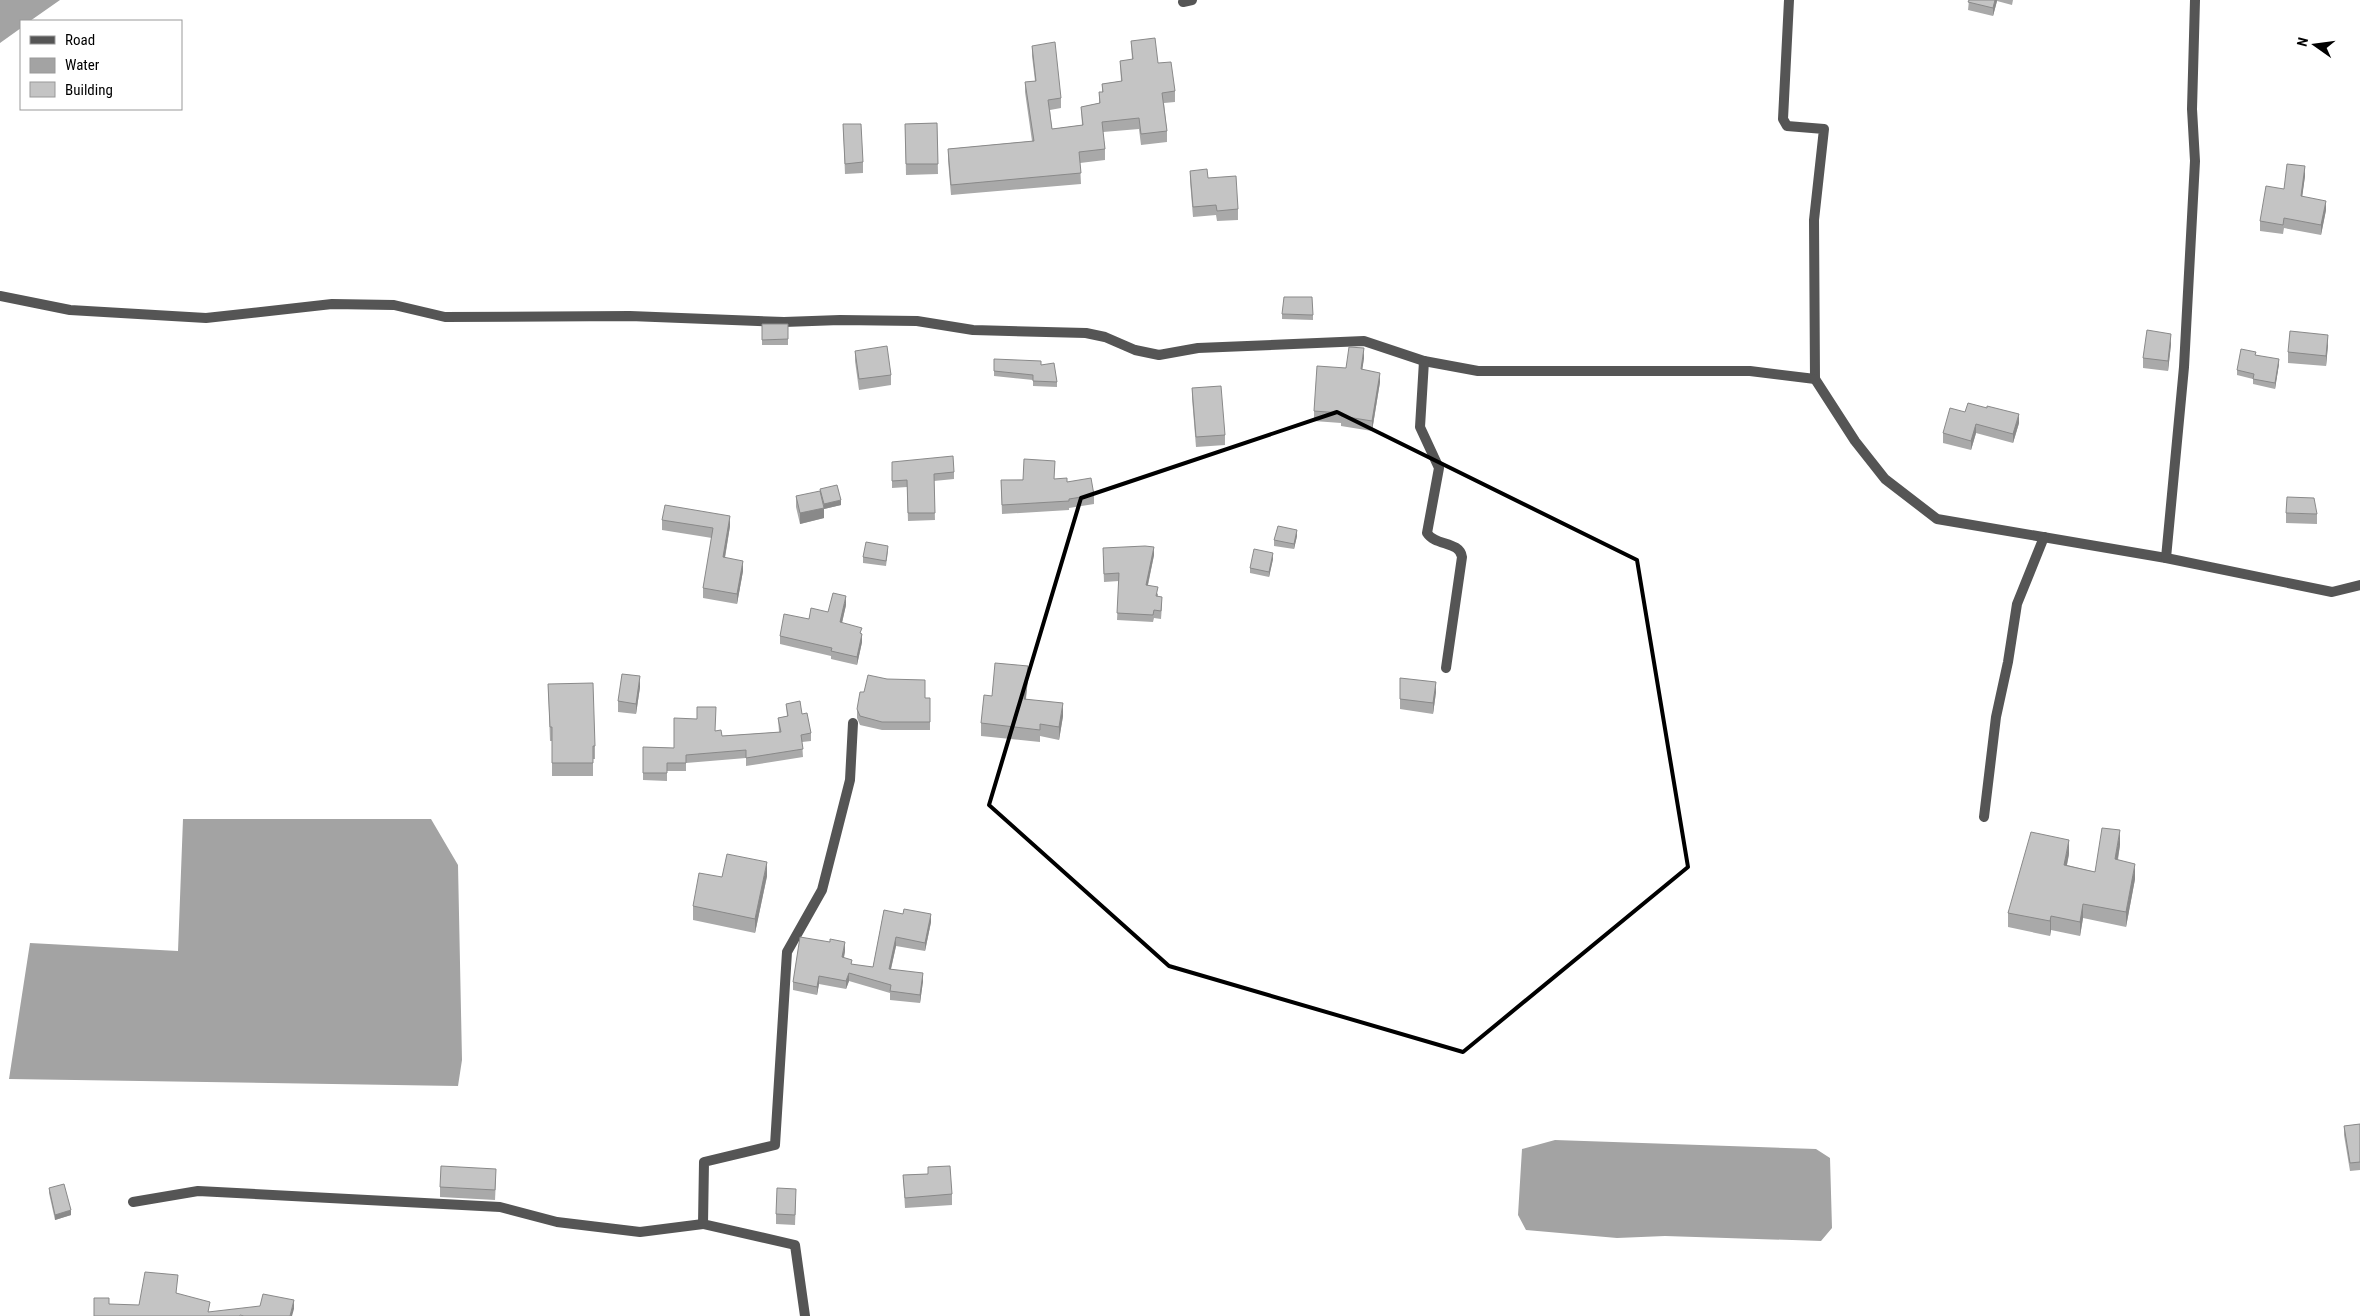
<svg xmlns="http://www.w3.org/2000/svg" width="2360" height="1316" viewBox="0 0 2360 1316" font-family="'Roboto Condensed',sans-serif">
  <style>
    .water { fill: #a3a3a3 }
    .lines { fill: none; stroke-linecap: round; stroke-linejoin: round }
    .minor { stroke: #555; stroke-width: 10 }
    .wall { fill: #a9a9a9 }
    .shaded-wall { fill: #898989 }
    .building { fill: #c4c4c4; stroke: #898989 }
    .marked { fill: none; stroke: #000; stroke-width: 4; stroke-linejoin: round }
  </style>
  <rect width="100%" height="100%" fill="#fff"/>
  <!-- water -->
  <g class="water">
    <polygon points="0,0 60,0 30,21 21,21 21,28 0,43"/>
    <polygon points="183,819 431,819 458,865 462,1060 458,1086 9,1079 30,943 178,951"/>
    <polygon points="1555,1140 1816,1149 1830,1158 1832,1228 1821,1241 1665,1236 1617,1238 1526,1230 1518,1215 1522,1149"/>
  </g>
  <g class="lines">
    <!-- minor -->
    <g class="minor">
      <polyline points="1183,2 1192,0"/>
      <polyline points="0,296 70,310 206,318 332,304 394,305 445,317 630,316 784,322 840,320 917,321 973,330 1086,333 1105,337 1135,350 1159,355 1198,348 1364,341 1424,361 1478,371 1750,371 1815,379 1814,220 1824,129 1787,126 1783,119 1789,0"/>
      <path d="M1424,361l-4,66 19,41 -12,65c8,13 33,8 35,24l-16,111"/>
      <polyline points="1815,379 1855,441 1885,479 1937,519 2166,558 2332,592 2360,585"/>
      <polyline points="2166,558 2184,367 2195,161 2192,109 2195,0"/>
      <polyline points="1984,817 1996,717 2008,662 2017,604 2044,537"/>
      <polyline points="133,1202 198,1191 500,1207 557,1222 640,1232 703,1224"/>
      <polyline points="805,1316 795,1245 703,1224 704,1162 775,1145 787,952 822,890 850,780 853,723"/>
    </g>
  </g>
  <!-- wall -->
  <g class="wall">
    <polygon points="1969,0 2013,0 2012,5 1997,1 1993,16 1968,10"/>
    <polygon points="1131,41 1158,63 1175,91 1175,102 1164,103 1167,131 1167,142 1141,145 1139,129 1103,132 1105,149 1105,160 1080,163 1081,184 951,195 948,160 948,149 1032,141 1025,92 1025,82 1035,81 1032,56 1032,46 1061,98 1061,108 1050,110 1052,129 1082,125 1081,107 1099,103 1099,92 1102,92 1102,84 1121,81 1120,61 1132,60"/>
    <polygon points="937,123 938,174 906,175 905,124"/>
    <polygon points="843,124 863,162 863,173 845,174"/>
    <polygon points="1190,171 1208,178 1238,209 1238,220 1217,221 1216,215 1193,217 1190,181"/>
    <polygon points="2305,176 2302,196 2326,210 2321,235 2284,228 2283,234 2260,231 2260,221 2284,189"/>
    <polygon points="1282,314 1313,315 1313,320 1282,319"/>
    <rect x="762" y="324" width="26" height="21"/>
    <polygon points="2171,344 2168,371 2143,368 2143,358"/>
    <polygon points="2328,345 2326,366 2288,363 2288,352"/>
    <polygon points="855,351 891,375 891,385 859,390 855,361"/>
    <polygon points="2256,355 2279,364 2275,389 2253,384 2253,379 2237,375 2237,370"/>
    <polygon points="1364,358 1362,369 1380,382 1372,431 1341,426 1341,423 1314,421 1314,411 1346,368"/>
    <polygon points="1041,365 1057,382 1057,387 1033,386 1033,380 994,376 994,371"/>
    <polygon points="1192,388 1225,435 1225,445 1196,447 1192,398"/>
    <polygon points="1965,412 2019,423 2013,443 1976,433 1971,450 1943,443 1943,433"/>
    <polygon points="892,462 954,472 954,479 934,481 935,520 908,521 907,487 892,488"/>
    <polygon points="1054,479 1067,482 1094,495 1094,504 1069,508 1069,510 1002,514 1001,480"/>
    <polygon points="820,489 841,505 824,509 821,495 824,518 800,524 796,507 796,496 820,494"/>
    <polygon points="2286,513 2317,514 2317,524 2286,523"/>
    <polygon points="662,520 730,526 725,558 743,571 737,604 703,598 703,588 712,538 662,530"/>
    <polygon points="1297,536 1294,549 1274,546 1274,540"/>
    <polygon points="888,551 886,566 863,563 863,557"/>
    <polygon points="1154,555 1148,585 1158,594 1158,597 1162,605 1161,619 1154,618 1153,622 1117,620 1119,581 1104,582 1103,556"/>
    <polygon points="1273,559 1269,577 1250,573 1250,568"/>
    <polygon points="846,605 842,623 862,634 862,642 857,665 831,659 831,656 780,644 780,636 828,612"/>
    <polygon points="1400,678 1436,692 1433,714 1400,709"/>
    <polygon points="1028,679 1026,699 1063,716 1059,740 1040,736 1040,742 981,736 981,723 992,696"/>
    <polygon points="548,684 595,746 595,759 593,759 593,776 552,776 552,741 550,741"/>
    <polygon points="640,687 636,714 618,712 618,701"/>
    <polygon points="925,698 930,698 930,730 882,730 860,725 857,718 857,709"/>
    <polygon points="786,704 802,714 811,733 811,741 802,742 803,757 746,766 746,758 686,763 686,771 667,771 667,781 643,780 643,747 674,748 716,731 722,736 779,732 778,718 787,716"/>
    <polygon points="2120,845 2118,860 2135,879 2126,927 2083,918 2080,936 2051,930 2050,936 2008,927 2008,913 2069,854 2067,865 2095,872"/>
    <polygon points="767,876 755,933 693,920 693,906 722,877"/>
    <polygon points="884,910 931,922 925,951 896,946 891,969 923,981 920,1003 890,1000 890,993 849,981 846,989 819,984 817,995 793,990 793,982 845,951 844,958 852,965 873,967"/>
    <polygon points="2360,1124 2360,1170 2350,1171 2344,1135 2344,1126"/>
    <polygon points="928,1174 952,1194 952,1205 905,1208 903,1175"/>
    <polygon points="496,1179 495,1200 440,1197 440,1187"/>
    <polygon points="49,1188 71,1215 55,1220 49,1193"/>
    <polygon points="796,1199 795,1225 776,1224 776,1214"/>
  </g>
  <!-- shaded-wall -->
  <g class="shaded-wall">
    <polygon points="1995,0 1997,0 1997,1 1993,16 1993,8"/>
    <polygon points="2305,166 2305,176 2301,206 2301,196"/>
    <polygon points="2326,201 2326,210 2321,235 2321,225"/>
    <polygon points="2171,334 2171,344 2168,371 2168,361"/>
    <polygon points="2328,335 2328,345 2326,366 2326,356"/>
    <polygon points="1364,348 1364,358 1361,379 1361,369"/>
    <polygon points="2279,359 2279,364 2275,389 2275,383"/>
    <polygon points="1380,373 1380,382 1372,431 1372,421"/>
    <polygon points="2019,414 2019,423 2013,443 2013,434"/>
    <polygon points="1976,424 1976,433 1971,450 1971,441"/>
    <polygon points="841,500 841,505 824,509 824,504"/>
    <polygon points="824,508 824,518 800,524 800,513"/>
    <polygon points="730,516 730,526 723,568 723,557"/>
    <polygon points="1297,530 1297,536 1294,549 1294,544"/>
    <polygon points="1154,547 1154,555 1146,593 1146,585"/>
    <polygon points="1273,553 1273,559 1269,577 1269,572"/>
    <polygon points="743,561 743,571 737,604 737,594"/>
    <polygon points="846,596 846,605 840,631 840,622"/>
    <polygon points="862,634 862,642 857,665 857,657"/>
    <polygon points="1028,666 1028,679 1024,712 1024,699"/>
    <polygon points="640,676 640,687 636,714 636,704"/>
    <polygon points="1436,682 1436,692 1433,714 1433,703"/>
    <polygon points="1063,703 1063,716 1059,740 1059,727"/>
    <polygon points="2120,830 2120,845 2115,874 2115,859"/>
    <polygon points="2069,840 2069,854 2064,879 2064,865"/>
    <polygon points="767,862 767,876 755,933 755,919"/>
    <polygon points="2135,864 2135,879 2126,927 2126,912"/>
    <polygon points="2083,904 2083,918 2080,936 2080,922"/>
    <polygon points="931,914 931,922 925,951 925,943"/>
    <polygon points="2051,916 2051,930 2050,936 2050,921"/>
    <polygon points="896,937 896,946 889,977 889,969"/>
    <polygon points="845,942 845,951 842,966 842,957"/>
    <polygon points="849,973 849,981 846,989 846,981"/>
    <polygon points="923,973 923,981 920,1003 920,995"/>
    <polygon points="819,976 819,984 817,995 817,987"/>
    <polygon points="71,1210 71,1215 55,1220 55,1215"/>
    <polygon points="294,1300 294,1309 292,1316 290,1316"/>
  </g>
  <!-- building -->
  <g class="building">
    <polygon points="1969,0 1995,0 1993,8 1968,2"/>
    <polygon points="1155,38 1158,63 1171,62 1175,91 1162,93 1167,131 1141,134 1139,118 1102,122 1105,149 1079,152 1081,173 951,185 948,149 1034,141 1025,82 1036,81 1032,46 1055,42 1061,98 1048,100 1052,129 1083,125 1081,107 1100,103 1099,92 1103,92 1102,84 1122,81 1120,61 1133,59 1131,41"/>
    <polygon points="937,123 938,164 906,164 905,124"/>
    <polygon points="843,124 861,124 863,162 845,164"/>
    <polygon points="2287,164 2305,166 2301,196 2326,201 2321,225 2284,218 2283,225 2260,221 2266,186 2284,189"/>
    <polygon points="1207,169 1208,178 1236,176 1238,209 1217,211 1216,205 1193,207 1190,171"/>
    <polygon points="1284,297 1312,297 1313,315 1282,314"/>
    <polygon points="762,324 788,324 788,339 762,340"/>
    <polygon points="2147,330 2171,334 2168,361 2143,358"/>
    <polygon points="2290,331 2328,335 2326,356 2288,352"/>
    <polygon points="887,346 891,375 859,379 855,351"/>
    <polygon points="1349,347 1364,348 1361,369 1380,373 1372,421 1341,416 1341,413 1314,411 1317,366 1346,368"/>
    <polygon points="2241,349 2256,352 2255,355 2279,359 2275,383 2253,379 2254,374 2237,370"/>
    <polygon points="994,359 1041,361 1041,365 1054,363 1057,382 1033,381 1033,375 994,371"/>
    <polygon points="1221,386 1225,435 1196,437 1192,388"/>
    <polygon points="1968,403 1987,408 1987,406 2019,414 2013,434 1976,424 1971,441 1943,433 1950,408 1965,412"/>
    <polygon points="953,456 954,472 934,474 935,513 908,513 907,480 892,481 892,462"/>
    <polygon points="1024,459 1055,461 1054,479 1067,478 1067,482 1091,478 1094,495 1069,499 1069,501 1002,505 1001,480 1023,480"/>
    <polygon points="837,485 841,500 824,504 820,489"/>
    <polygon points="820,491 824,508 800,513 796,496"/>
    <polygon points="2287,497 2314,498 2317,514 2286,513"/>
    <polygon points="665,505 730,516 723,557 743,561 737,594 703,588 713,528 662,520"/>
    <polygon points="1278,526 1297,530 1294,544 1274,540"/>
    <polygon points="866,542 888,546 886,561 863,557"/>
    <polygon points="1145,546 1154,547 1146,585 1158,587 1156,596 1162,597 1161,611 1154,610 1153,615 1117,613 1119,573 1104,574 1103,548"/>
    <polygon points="1254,549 1273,553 1269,572 1250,568"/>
    <polygon points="833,593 846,596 840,622 862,628 860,633 862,634 857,657 831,651 832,648 780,636 784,614 809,619 811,608 828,612"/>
    <polygon points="995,663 1028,666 1024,699 1063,703 1059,727 1040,724 1040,730 981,723 984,695 992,696"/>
    <polygon points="622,674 640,676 636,704 618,701"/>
    <polygon points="868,675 887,679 925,680 925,698 930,698 930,722 882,722 860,716 857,709 860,692 864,692"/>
    <polygon points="1400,678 1436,682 1433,703 1400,699"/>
    <polygon points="593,683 595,746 593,746 593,763 552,763 552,727 550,727 548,684"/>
    <polygon points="800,701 802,714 807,713 811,733 801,735 803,749 746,758 746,750 686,755 686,763 667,763 667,773 643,773 643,747 674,748 674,718 697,719 697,707 716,707 715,731 721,730 722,736 781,732 778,718 788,716 786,704"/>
    <polygon points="2102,828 2120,830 2115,859 2135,864 2126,912 2083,904 2080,922 2051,916 2050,921 2008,913 2031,832 2069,840 2064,865 2095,872"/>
    <polygon points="727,854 767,862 755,919 693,906 699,873 722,877"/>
    <polygon points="904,909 931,914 925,943 896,937 889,969 923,973 920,995 890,991 891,985 849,973 846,981 819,976 817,987 793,982 800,937 830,942 830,939 845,942 842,957 852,960 851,964 873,967 884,910 903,914"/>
    <polygon points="2360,1124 2360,1162 2350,1163 2344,1126"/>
    <polygon points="441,1166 496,1169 495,1190 440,1187"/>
    <polygon points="950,1166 952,1194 905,1198 903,1175 928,1174 928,1167"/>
    <polygon points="64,1184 71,1210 55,1215 49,1188"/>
    <polygon points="777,1188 796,1189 795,1215 776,1214"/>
    <polygon points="145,1272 178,1275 176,1293 210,1302 208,1312 260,1306 263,1294 294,1300 290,1316 244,1316 240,1315 240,1316 94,1316 94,1298 109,1298 109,1304 139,1305"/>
  </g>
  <!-- marked area -->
  <path class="marked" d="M1337,412l300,148 51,307 -225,185 -294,-86 -180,-161 92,-307z"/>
  <!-- legend -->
  <rect x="20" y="20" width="162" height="90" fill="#ffffff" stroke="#999999"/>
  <rect x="30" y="36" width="25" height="8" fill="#555555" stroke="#999999"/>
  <text x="65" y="45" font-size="15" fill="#000000">Road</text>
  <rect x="30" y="58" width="25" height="15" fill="#a3a3a3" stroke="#999999"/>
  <text x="65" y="70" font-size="15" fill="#000000">Water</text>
  <rect x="30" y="82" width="25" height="15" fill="#c4c4c4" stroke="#999999"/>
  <text x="65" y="95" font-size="15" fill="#000000">Building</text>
  <!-- north arrow -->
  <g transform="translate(2315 45) rotate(284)" stroke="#ffffff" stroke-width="4" paint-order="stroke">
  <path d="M0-4L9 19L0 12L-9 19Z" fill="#000000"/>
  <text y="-8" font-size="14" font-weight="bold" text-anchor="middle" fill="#000000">N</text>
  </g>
</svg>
